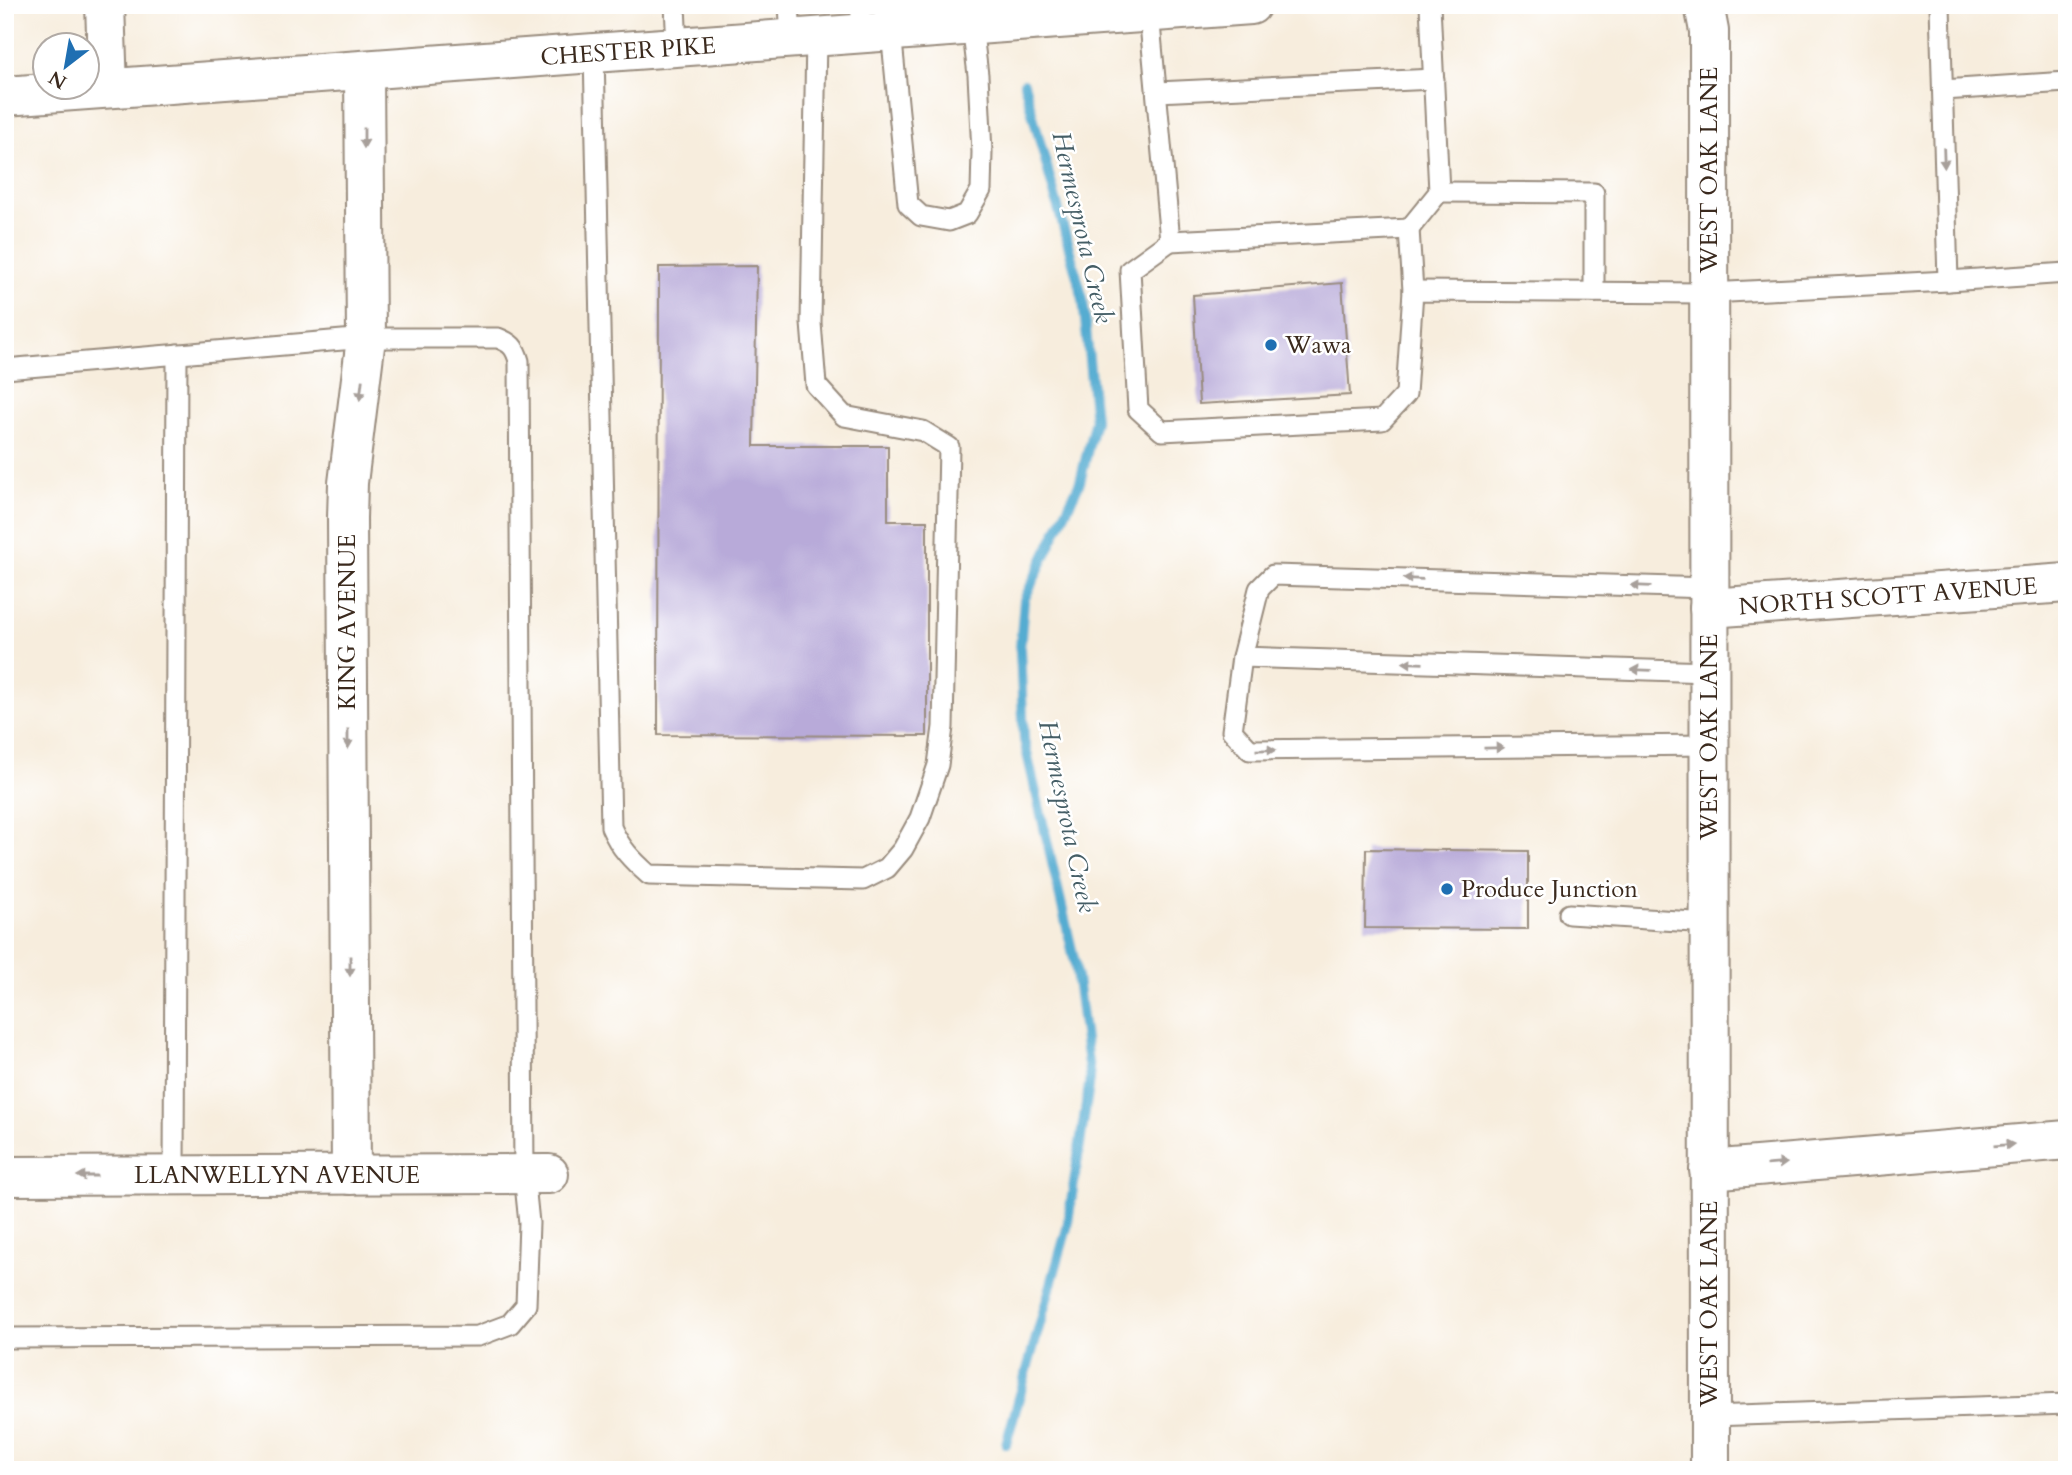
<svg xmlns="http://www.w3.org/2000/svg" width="2072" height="1475" viewBox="0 0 2072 1475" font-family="Cardo,serif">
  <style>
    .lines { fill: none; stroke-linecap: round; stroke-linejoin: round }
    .stream { stroke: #54acd1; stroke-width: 10 }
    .building { fill: #b8aad9 }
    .lane-casing { stroke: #998c7e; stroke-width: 23 }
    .street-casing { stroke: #998c7e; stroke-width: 42 }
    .secondary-casing { stroke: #998c7e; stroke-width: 42 }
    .primary-casing { stroke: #998c7e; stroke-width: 42 }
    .lane { stroke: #fff; stroke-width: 19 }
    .street { stroke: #fff; stroke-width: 38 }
    .secondary { stroke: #fff; stroke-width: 38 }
    .primary { stroke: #fff; stroke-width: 38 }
    .oneway { fill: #a79f9a }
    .poi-dot { fill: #1f6fb2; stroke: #fff; stroke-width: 2.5 }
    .labels { text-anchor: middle; stroke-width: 5; stroke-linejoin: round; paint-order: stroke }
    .street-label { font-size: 24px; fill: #3b2a1e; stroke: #fff }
    .poi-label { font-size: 24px; fill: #3b2a1e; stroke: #fff; text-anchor: start }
    .water-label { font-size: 26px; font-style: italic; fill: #455e66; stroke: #fff }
  </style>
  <rect width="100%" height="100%" fill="#fff"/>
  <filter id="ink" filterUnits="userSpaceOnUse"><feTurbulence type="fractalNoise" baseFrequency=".0143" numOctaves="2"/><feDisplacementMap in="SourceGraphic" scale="14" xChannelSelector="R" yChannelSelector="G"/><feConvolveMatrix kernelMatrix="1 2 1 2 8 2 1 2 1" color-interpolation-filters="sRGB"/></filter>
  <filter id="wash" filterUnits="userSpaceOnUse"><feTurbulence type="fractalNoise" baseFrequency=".00686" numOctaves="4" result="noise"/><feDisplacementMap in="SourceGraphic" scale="28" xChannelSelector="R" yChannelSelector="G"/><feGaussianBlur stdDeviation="1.57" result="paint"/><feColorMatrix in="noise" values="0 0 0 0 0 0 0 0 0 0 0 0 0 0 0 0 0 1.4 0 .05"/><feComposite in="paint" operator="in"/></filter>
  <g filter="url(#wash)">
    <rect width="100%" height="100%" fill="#f7eddd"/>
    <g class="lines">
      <!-- stream -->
      <polyline class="stream" points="1006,1444 1067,1228 1090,1079 1075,963 1024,740 1020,649 1024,600 1080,482 1095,420 1083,299 1024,83"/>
    </g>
    <g id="blocks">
      <!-- building -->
      <g class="building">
        <polygon points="757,266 754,446 888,446 888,521 927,521 927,736 658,735 659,267"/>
        <polygon points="1342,283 1350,395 1199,404 1193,295"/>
        <polygon points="1366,849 1528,851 1528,929 1365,928"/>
      </g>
    </g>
  </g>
  <g filter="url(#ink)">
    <use href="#blocks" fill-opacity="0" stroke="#998c7e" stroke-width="2"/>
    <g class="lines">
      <defs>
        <g id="lane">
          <polyline points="675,5 677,48"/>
          <polyline points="789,5 791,38"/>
          <polyline points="860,5 863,34"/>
          <polyline points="1940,5 1948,281"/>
          <polyline points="1149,13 1170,241 1130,270 1138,409 1162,431 1382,420 1406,394 1413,291 1709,293 1948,281 2067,273"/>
          <polyline points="891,31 908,204 921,216 949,221 967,214 981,190 982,152 978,75 972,25"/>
          <path d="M594,53l17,774c9,21 21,33 38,48l214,5 24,-12 16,-19 17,-31 18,-53 5,-38 6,-280 -26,-16 -79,-15 -28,-31 -5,-62 5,-286"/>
          <polyline points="1943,90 2067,82"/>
          <polyline points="1157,92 1434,79"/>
          <polyline points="1439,192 1594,193 1594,292"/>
          <polyline points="1409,229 1413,291"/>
          <polyline points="1170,241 1409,229 1439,192 1430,5"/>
          <path d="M5,369l361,-31h132c13,5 17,9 21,23l5,813 5,49 -3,82 -16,19 -32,12 -473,2"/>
          <polyline points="1709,588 1273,575 1259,589 1242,657 1232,731 1250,750 1709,745"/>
          <polyline points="1242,657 1709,672"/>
          <polyline points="1569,914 1709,923"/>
          <polyline points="174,1176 177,354"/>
          <polyline points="1710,1416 2067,1404"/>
        </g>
        <g id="street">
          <polyline points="105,5 108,88"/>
          <polyline points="1709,608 2067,583"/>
          <polyline points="1709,1170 2067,1140"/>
          <polyline points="351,1175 347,518 348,483 366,338 364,70"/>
          <polyline points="5,1176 549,1174"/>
        </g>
        <polyline id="secondary" points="1704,5 1709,31 1710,1470"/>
        <polyline id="primary" points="5,96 1251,5"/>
      </defs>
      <!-- lane casing -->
      <use href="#lane" class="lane-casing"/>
      <!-- street casing -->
      <use href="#street" class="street-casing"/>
      <!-- secondary casing -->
      <use href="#secondary" class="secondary-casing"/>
      <!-- primary casing -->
      <use href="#primary" class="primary-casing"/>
      <!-- lane -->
      <use href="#lane" class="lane"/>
      <!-- street -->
      <use href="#street" class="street"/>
      <!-- secondary -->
      <use href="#secondary" class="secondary"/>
      <!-- primary -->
      <use href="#primary" class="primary"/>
    </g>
    <!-- one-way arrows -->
    <defs><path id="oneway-solid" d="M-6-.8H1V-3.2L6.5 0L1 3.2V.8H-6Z" transform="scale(1.75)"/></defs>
    <g class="oneway">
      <use href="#oneway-solid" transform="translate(364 138) rotate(90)"/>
      <use href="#oneway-solid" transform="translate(1944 158) rotate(88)"/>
      <use href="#oneway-solid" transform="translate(361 390) rotate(97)"/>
      <use href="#oneway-solid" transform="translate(1413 579) rotate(-178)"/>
      <use href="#oneway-solid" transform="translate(1641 586) rotate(-178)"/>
      <use href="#oneway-solid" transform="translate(1413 663) rotate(-178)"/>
      <use href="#oneway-solid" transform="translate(1641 670) rotate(-178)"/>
      <use href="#oneway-solid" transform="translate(348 739) rotate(90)"/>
      <use href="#oneway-solid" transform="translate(1494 748) rotate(-1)"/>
      <use href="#oneway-solid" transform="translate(1266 750) rotate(-1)"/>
      <use href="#oneway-solid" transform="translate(350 966) rotate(90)"/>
      <use href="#oneway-solid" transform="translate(2004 1145) rotate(-5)"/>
      <use href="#oneway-solid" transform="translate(1777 1164) rotate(-5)"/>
      <use href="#oneway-solid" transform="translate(87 1176) rotate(180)"/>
    </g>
  </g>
  <!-- markers -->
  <g class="poi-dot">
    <circle cx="1271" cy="345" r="7"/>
    <circle cx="1447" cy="889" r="7"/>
  </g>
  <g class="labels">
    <!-- street labels -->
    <g class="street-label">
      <text transform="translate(628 51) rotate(-4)" y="8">CHESTER PIKE</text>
      <text transform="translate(1709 170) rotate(-90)" y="8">WEST OAK LANE</text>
      <text transform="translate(1888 596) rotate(-4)" y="8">NORTH SCOTT AVENUE</text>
      <text transform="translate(347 622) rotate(-90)" y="8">KING AVENUE</text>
      <text transform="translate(1709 737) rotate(-90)" y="8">WEST OAK LANE</text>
      <text x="277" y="1183">LLANWELLYN AVENUE</text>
      <text transform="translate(1709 1304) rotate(-90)" y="8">WEST OAK LANE</text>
    </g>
    <!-- poi labels -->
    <g class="poi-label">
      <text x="1285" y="353">Wawa</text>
      <text x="1461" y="897">Produce Junction</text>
    </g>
    <!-- water labels -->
    <g class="water-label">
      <text transform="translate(1083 227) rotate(77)" y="9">Hermesprota Creek</text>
      <text transform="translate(1068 816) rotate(78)" y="9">Hermesprota Creek</text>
    </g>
  </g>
  <!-- margin -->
  <rect width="2072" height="1475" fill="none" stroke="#fff" stroke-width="28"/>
  <!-- north arrow -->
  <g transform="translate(66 66) rotate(211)"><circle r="33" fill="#ffffff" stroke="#b1aaa5" stroke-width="2"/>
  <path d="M0-5L12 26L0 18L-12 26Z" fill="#1f6fb2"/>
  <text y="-10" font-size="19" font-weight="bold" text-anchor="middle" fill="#3b2a1e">N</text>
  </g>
</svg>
